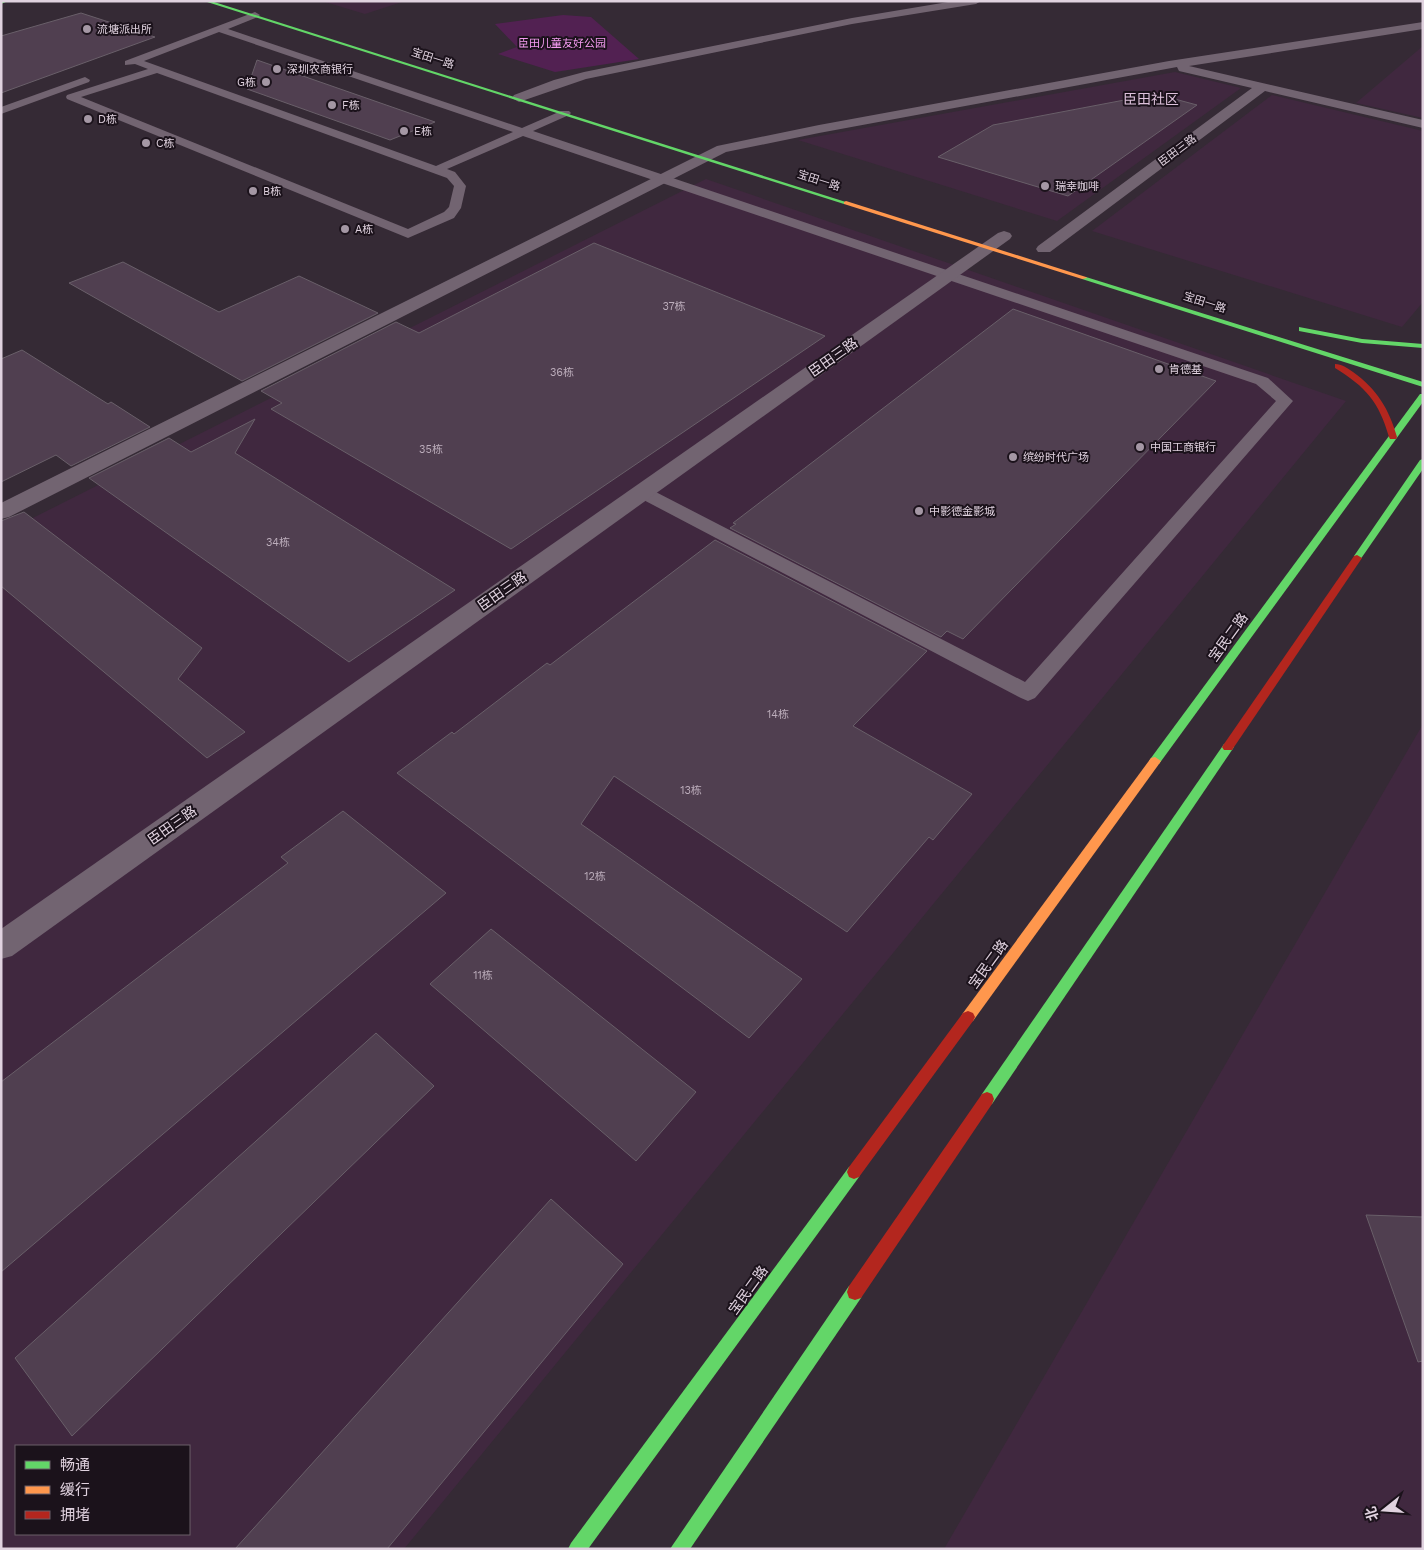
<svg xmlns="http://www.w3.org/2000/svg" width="1424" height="1550" viewBox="0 0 1424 1550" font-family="'Work Sans','Noto Sans SC',sans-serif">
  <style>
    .built { fill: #40283f; fill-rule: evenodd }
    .green { fill: #522152 }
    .building { fill: #503f50; stroke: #695f69 }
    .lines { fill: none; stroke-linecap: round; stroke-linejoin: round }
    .lane { fill: #726471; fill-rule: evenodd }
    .street { fill: #726471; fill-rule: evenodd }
    .fast { fill: #63d668; fill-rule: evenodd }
    .slow { fill: #ff974d; fill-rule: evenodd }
    .jam { fill: #b3261e; fill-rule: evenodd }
    .poi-dot { fill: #a497a4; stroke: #1b121b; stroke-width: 2 }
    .labels { text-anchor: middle; stroke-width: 4; stroke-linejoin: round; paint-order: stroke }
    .far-poi-label { font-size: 11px; fill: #e0d2df; stroke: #1b121b; text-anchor: start }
    .far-park-label { font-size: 11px; fill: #f49bf0; stroke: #1b121b }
    .far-street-label { font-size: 11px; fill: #e0d2df; stroke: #1b121b }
    .number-label { font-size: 11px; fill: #bcadbb }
    .far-quarter-label { font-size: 14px; fill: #dec2dc; stroke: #1b121b }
    .street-label { font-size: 14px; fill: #e0d2df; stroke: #1b121b }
  </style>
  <rect width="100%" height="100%" fill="#352a35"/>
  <!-- built -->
  <g class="built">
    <polygon points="322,1 405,1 365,14"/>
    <polygon points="1423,46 1423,118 1356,103"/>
    <polygon points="1175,72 1241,88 1057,221 798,140"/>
    <polygon points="1272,95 1423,131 1423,302 1402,327 1092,231"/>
    <path d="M706,179l640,222 -942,1148h-403v-1015zM16,1446h173v88h-173z"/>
    <polygon points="1423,724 1423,1549 944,1549"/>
  </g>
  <!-- green -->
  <polygon class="green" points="563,15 591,17 639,59 555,72 498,54 517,47 495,24"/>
  <!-- building -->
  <g class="building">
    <polygon points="81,13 155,37 1,93 1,36"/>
    <polygon points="257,60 435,122 390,140 247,89"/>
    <polygon points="1156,94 1197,105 1068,196 938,157 993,125"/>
    <polygon points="594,243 825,336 511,549 271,409 282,403 261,391 396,322 419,333"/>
    <polygon points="123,262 219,312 299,276 378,313 242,381 69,283"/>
    <polygon points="1013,309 1216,381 963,639 947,631 941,637 730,528 736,524 733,523"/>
    <polygon points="22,350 108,404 111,402 150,427 71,466 56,455 1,482 1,359"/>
    <polygon points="255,419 235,453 455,590 349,662 89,478 169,438 191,452"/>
    <polygon points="24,512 202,648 178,679 245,732 207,758 1,586 1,521"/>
    <polygon points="715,540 927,651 853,726 972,794 933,840 929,837 847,932 614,776 581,824 802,979 749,1038 397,773 452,732 454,734 547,663 550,665"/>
    <polygon points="343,811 446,893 1,1272 1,1082 288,863 281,857"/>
    <polygon points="491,929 696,1092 636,1161 430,984"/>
    <polygon points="376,1033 434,1086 72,1436 15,1358"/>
    <polygon points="551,1199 623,1264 387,1549 235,1549"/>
    <polygon points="1366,1215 1423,1217 1423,1361 1418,1362"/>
  </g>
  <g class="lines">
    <!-- lane -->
    <g class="lane">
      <path d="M255,12l5,3 -2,2 -30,12 294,99 39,-17h8l2,2 -2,2 -36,16 735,247 25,23 -258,297 -7,3 -7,-3 -385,-202 -3,-4 3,-4 6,-1 6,1 377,194 251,-281 -20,-17 -733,-248 -76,33 8,3 11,14 -5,22 -7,10 -46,20 -341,-139 -1,-2 1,-2 81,-26 -13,-5 -10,1v-4zM219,32l294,100 -77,34 -292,-105zM157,73l290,105 7,8 -5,21 -5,5 -36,17 -327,-132z"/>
      <polygon points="85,77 90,80 89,82 1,114 1,107"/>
    </g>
    <!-- street -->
    <g class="street">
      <polygon points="954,1 981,1 976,4 852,24 586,79 519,102 512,98 514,95 554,80 584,72 852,18"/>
      <polygon points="1423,22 1423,29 1189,66 1423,120 1423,128 1265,91 1050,252 1038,252 1036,249 1038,246 1252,88 1179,71 1177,67 819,133 726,152 9,517 1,519 1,503 717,146 819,125 1169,61"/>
      <polygon points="1004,231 1010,233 1012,236 1010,239 12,956 1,959 1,929 998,233"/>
    </g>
    <!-- fast -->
    <g class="fast">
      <polygon points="1,1 8,1 1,4"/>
      <polygon points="204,1 211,1 849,203 844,204"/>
      <polygon points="1082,277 1086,277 1423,382 1423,387 1082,279"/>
      <polygon points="1299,327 1362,339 1423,344 1423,348 1362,343 1299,331"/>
      <polygon points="1420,394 1423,394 1423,402 1159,764 1151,764 1149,761 1151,758"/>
      <polygon points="1423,459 1423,469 1360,560 1354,560 1354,556 1420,460"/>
      <polygon points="1228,743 1232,744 1234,747 1232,750 992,1104 987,1106 982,1104 980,1099 982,1094 1224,744"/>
      <polygon points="854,1165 859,1167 861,1172 859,1177 588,1549 568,1549 571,1543 849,1167"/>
      <polygon points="855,1284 861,1286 863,1292 861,1298 690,1549 670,1549 849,1286"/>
    </g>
    <!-- slow -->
    <g class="slow">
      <polygon points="846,201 1086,277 1087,278 1082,279 844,204 844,202"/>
      <polygon points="1155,757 1161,761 1159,764 973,1021 968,1023 963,1021 961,1017 963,1013 1151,758"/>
    </g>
    <!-- jam -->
    <g class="jam">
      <path d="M1335,364c7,0 12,4 18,8 24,17 36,37 44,65l-1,2h-6l-1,-2c-10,-35 -23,-50 -54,-69z"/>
      <polygon points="1357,555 1362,558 1232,750 1224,750 1222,747 1224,744 1354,556"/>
      <polygon points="968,1011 973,1013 975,1017 973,1021 859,1177 854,1179 849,1177 847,1172 849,1167 963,1013"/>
      <polygon points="987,1092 992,1094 994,1099 992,1104 861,1298 855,1300 849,1298 847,1292 849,1286 982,1094"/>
    </g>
  </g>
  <!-- markers -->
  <g class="poi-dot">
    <circle cx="87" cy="29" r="5"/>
    <circle cx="277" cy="69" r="5"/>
    <circle cx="266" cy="82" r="5"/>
    <circle cx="332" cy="105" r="5"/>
    <circle cx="88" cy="119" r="5"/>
    <circle cx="404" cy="131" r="5"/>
    <circle cx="146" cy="143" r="5"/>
    <circle cx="1045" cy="186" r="5"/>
    <circle cx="253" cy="191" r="5"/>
    <circle cx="345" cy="229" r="5"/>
    <circle cx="1159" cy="369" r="5"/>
    <circle cx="1140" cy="447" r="5"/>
    <circle cx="1013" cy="457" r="5"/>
    <circle cx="919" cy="511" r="5"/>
  </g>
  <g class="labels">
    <!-- far-poi labels -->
    <g class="far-poi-label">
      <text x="97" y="33">流塘派出所</text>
      <text x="287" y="73">深圳农商银行</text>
      <text x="256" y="86" text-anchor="end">G栋</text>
      <text x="342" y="109">F栋</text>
      <text x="98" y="123">D栋</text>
      <text x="414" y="135">E栋</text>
      <text x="156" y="147">C栋</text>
      <text x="1055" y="190">瑞幸咖啡</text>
      <text x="263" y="195">B栋</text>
      <text x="355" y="233">A栋</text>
      <text x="1169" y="373">肯德基</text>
      <text x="1150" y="451">中国工商银行</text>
      <text x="1023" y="461">缤纷时代广场</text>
      <text x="929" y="515">中影德金影城</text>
    </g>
    <!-- far-park labels -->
    <g class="far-park-label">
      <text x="562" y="47">臣田儿童友好公园</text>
    </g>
    <!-- far-street labels -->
    <g class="far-street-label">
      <text transform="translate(433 58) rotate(18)" y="4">宝田一路</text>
      <text transform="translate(1177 150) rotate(-37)" y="4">臣田三路</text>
      <text transform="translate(819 180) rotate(18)" y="4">宝田一路</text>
      <text transform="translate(1205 302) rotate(18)" y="4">宝田一路</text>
    </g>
    <!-- number labels -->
    <g class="number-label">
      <text x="674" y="310">37栋</text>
      <text x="562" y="376">36栋</text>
      <text x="431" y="453">35栋</text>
      <text x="278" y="546">34栋</text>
      <text x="778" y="718">14栋</text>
      <text x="691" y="794">13栋</text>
      <text x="595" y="880">12栋</text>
      <text x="483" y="979">11栋</text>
    </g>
    <!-- far-quarter labels -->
    <g class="far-quarter-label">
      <text x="1151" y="104">臣田社区</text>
    </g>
    <!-- street labels -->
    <g class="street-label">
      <text transform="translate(833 357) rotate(-35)" y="5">臣田三路</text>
      <text transform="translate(502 591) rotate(-35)" y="5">臣田三路</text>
      <text transform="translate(1228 637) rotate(-54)" y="5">宝民二路</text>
      <text transform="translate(172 825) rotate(-35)" y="5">臣田三路</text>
      <text transform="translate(988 964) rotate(-54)" y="5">宝民二路</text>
      <text transform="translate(748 1290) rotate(-54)" y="5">宝民二路</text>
    </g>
  </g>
  <!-- border -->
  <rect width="1424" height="1550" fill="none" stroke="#e0d2df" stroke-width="5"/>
  <!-- legend -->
  <rect x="15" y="1445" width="175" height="90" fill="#1b121b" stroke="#6a5f69"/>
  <rect x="25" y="1461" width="25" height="8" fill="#63d668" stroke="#6a5f69"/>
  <text x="60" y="1470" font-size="15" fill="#e0d2df">畅通</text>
  <rect x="25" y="1486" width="25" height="8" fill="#ff974d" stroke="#6a5f69"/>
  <text x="60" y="1495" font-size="15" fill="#e0d2df">缓行</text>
  <rect x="25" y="1511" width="25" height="8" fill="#b3261e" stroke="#6a5f69"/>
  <text x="60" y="1520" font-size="15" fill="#e0d2df">拥堵</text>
  <!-- north arrow -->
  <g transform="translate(1384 1510) rotate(253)" stroke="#1b121b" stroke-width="4" paint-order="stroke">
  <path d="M0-4L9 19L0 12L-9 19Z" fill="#e0d2df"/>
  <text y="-8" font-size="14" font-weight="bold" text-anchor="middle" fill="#e0d2df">北</text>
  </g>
</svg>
